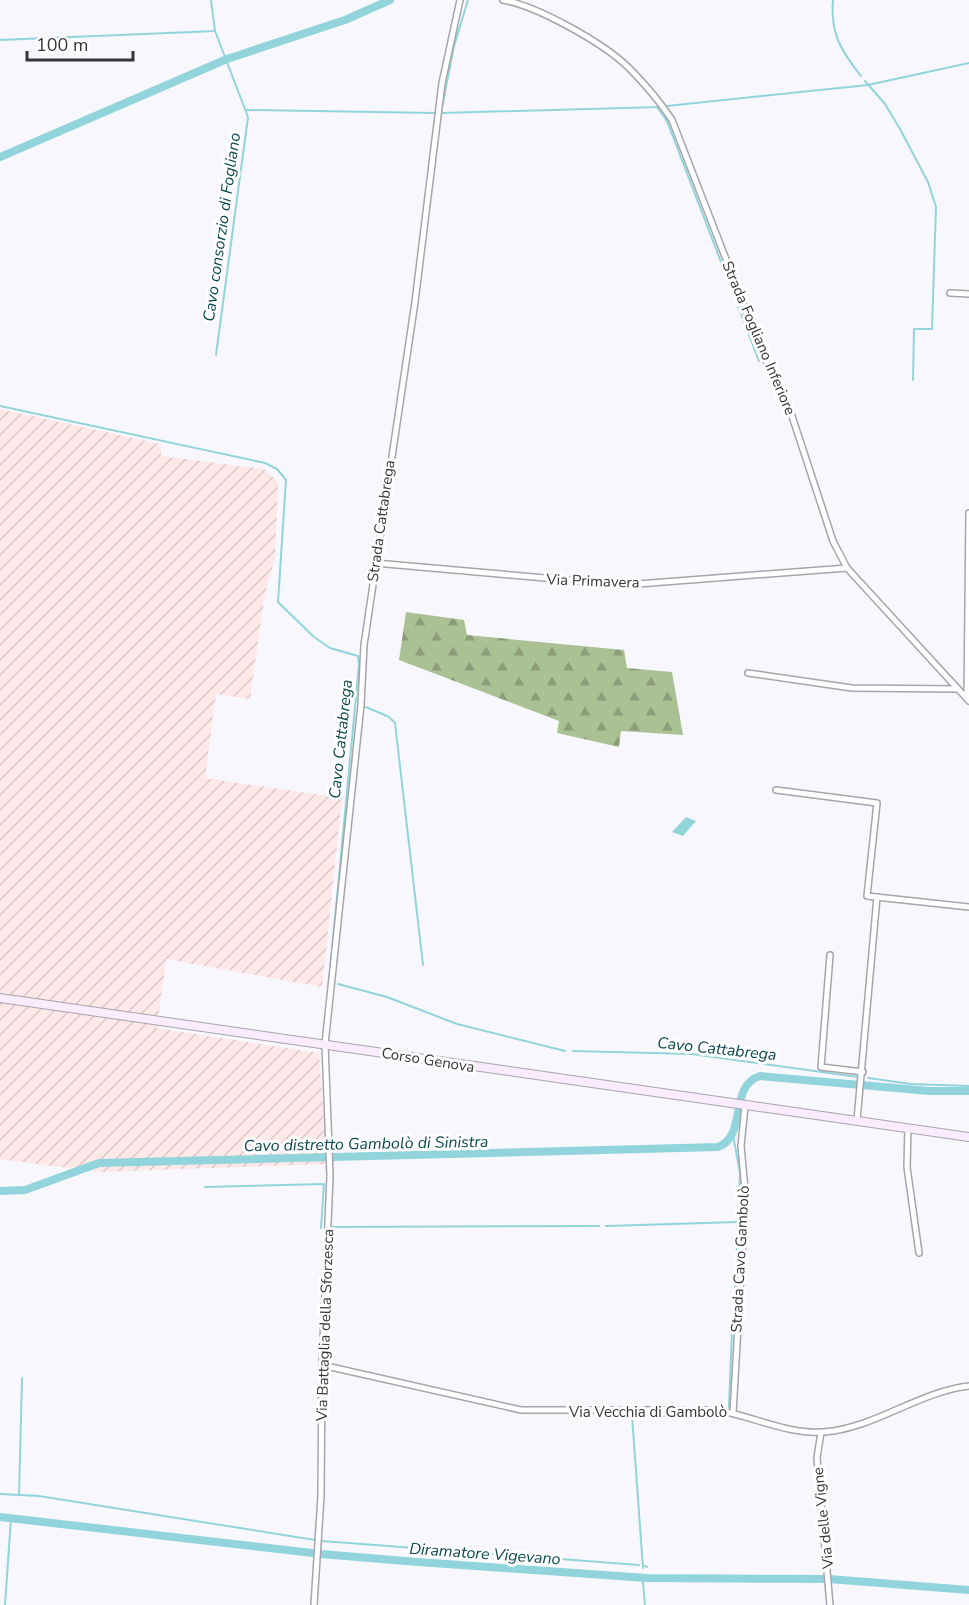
<svg xmlns="http://www.w3.org/2000/svg" width="969" height="1605" viewBox="0 0 969 1605" font-family="'Nunito Sans',sans-serif">
  <style>
    .industrial { fill: url(#industrial-furrows) }
    .forest { fill: url(#forest-firs) }
    .water { fill: #92d4db }
    .lines { fill: none; stroke-linecap: round; stroke-linejoin: round }
    .stream { stroke: #92d4db; stroke-width: 2 }
    .canal { stroke: #92d4db; stroke-width: 8 }
    .minor-casing { stroke: #a6a5ab; stroke-width: 8 }
    .secondary-casing { stroke: #a6a5ab; stroke-width: 10 }
    .minor { stroke: #fff; stroke-width: 5 }
    .secondary { stroke: #faebfe; stroke-width: 8 }
    .labels { text-anchor: middle; stroke-width: 6; stroke-linejoin: round; paint-order: stroke }
    .street-label { font-size: 15px; fill: #363538; stroke: #fff }
    .water-label { font-size: 16px; font-style: italic; fill: #0c494e; stroke: #fff }
  </style>
  <defs>
    <pattern id="industrial-furrows" width="10" height="10" patternUnits="userSpaceOnUse" patternTransform="scale(1.5)"><rect width="10" height="10" fill="#fee8e8"/><path d="M-1 1l2-2M0 10L10 0M9 11l2-2" fill="none" stroke="#dac8c8"/></pattern>
    <pattern id="forest-firs" width="22" height="20" patternUnits="userSpaceOnUse" patternTransform="scale(1.5)"><rect width="22" height="20" fill="#aac193"/><path d="M5 1l3.5 6h-7zM16 11l3.5 6h-7z" fill="#8b9e79"/></pattern>
  </defs>
  <rect width="100%" height="100%" fill="#f8f7fd"/>
  <!-- industrial -->
  <polygon class="industrial" points="0,409 161,444 161,456 264,469 278,482 275,558 265,593 250,699 216,694 205,778 342,798 322,987 166,959 157,1028 319,1053 327,1164 98,1172 0,1159"/>
  <!-- forest -->
  <polygon class="forest" points="406,612 464,620 467,635 624,650 627,668 672,672 683,735 621,731 619,747 557,733 559,721 399,660"/>
  <!-- water -->
  <polygon class="water" points="686,817 696,821 683,836 672,832"/>
  <g class="lines">
    <!-- stream -->
    <g class="stream">
      <polyline points="211,0 215,31 248,117 216,355"/>
      <polyline points="468,0 454,46 441,113 660,107"/>
      <path d="M833,0c-3,33 8,51 28,76"/>
      <polyline points="0,40 215,31"/>
      <polyline points="865,81 885,104 900,129 928,182 936,207 932,329 914,329 913,380"/>
      <polyline points="667,106 868,85 969,63"/>
      <polyline points="657,107 667,121 759,361"/>
      <polyline points="247,110 435,113"/>
      <polyline points="0,406 265,463 277,469 286,480 278,602 314,637 330,648 358,656 359,665 329,982"/>
      <polyline points="366,707 389,717 395,723 423,965"/>
      <polyline points="338,984 387,997 457,1024 565,1051"/>
      <polyline points="573,1051 692,1054 858,1077"/>
      <polyline points="868,1078 911,1084 969,1086"/>
      <polyline points="733,1135 740,1173 735,1295"/>
      <polyline points="205,1187 324,1184 321,1228"/>
      <polyline points="606,1226 738,1222"/>
      <polyline points="330,1227 599,1226"/>
      <polyline points="729,1407 732,1331"/>
      <polyline points="0,1494 39,1496 315,1540"/>
      <polyline points="19,1495 22,1378"/>
      <polyline points="322,1541 639,1565"/>
      <polyline points="645,1566 647,1567"/>
      <polyline points="643,1568 632,1416 728,1416"/>
      <polyline points="647,1578 647,1575"/>
      <polyline points="643,1582 645,1605"/>
      <polyline points="5,1605 11,1518"/>
    </g>
    <!-- canal -->
    <g class="canal">
      <polyline points="0,157 227,59 345,20 390,0"/>
      <path d="M0,1191l25,-1 74,-27 619,-16c30,-11 10,-61 42,-71l169,15h40"/>
      <polyline points="0,1517 321,1554 418,1562 647,1578 829,1579 969,1590"/>
    </g>
    <defs>
      <g id="minor">
        <path d="M503,0c34,6 99,42 125,67 16,16 31,33 44,53l92,237 25,50 44,134 14,27 122,133"/>
        <polyline points="950,293 969,294"/>
        <polyline points="375,563 625,585 847,568"/>
        <polyline points="748,673 852,688 958,689"/>
        <polyline points="967,698 969,513"/>
        <polyline points="776,790 877,803 867,896 969,907"/>
        <polyline points="830,955 821,1067 863,1072"/>
        <polyline points="857,1120 877,897"/>
        <polyline points="908,1128 907,1167 919,1253"/>
        <path d="M322,1365l199,45h194c36,5 72,25 109,22 51,-4 94,-40 145,-46"/>
        <polyline points="733,1413 744,1222 745,1189 741,1146 745,1106"/>
        <polyline points="821,1432 817,1458 830,1605"/>
        <polyline points="314,1605 321,1496 322,1365 330,1176 325,1044 361,705 364,645 415,302 442,83 460,0"/>
      </g>
      <polyline id="secondary" points="0,998 969,1137"/>
    </defs>
    <!-- minor casing -->
    <use href="#minor" class="minor-casing"/>
    <!-- secondary casing -->
    <use href="#secondary" class="secondary-casing"/>
    <!-- minor -->
    <use href="#minor" class="minor"/>
    <!-- secondary -->
    <use href="#secondary" class="secondary"/>
  </g>
  <g class="labels">
    <!-- street labels -->
    <g class="street-label">
      <text transform="translate(759 338) rotate(67)" y="5">Strada Fogliano Inferiore</text>
      <text transform="translate(381 521) rotate(-82)" y="5">Strada Cattabrega</text>
      <text transform="translate(593 581) rotate(2)" y="5">Via Primavera</text>
      <text transform="translate(428 1060) rotate(9)" y="5">Corso Genova</text>
      <text transform="translate(740 1259) rotate(-87)" y="5">Strada Cavo Gambolò</text>
      <text transform="translate(325 1325) rotate(-88)" y="5">Via Battaglia della Sforzesca</text>
      <text x="648" y="1417">Via Vecchia di Gambolò</text>
      <text transform="translate(823 1518) rotate(-96)" y="5">Via delle Vigne</text>
    </g>
    <!-- water labels -->
    <g class="water-label">
      <text transform="translate(221 227) rotate(-82)" y="6">Cavo consorzio di Fogliano</text>
      <text transform="translate(340 739) rotate(-84)" y="6">Cavo Cattabrega</text>
      <text transform="translate(717 1048) rotate(6)" y="6">Cavo Cattabrega</text>
      <text transform="translate(366 1143) rotate(-1)" y="6">Cavo distretto Gambolò di Sinistra</text>
      <text transform="translate(485 1553) rotate(4)" y="6">Diramatore Vigevano</text>
    </g>
  </g>
  <!-- scale -->
  <path d="M27 51v9h106v-9" fill="none" stroke="#363538" stroke-width="3"/>
  <text x="36" y="51" font-size="18" fill="#363538" stroke="#ffffff" stroke-width="4.5" paint-order="stroke">100 m</text>
</svg>
